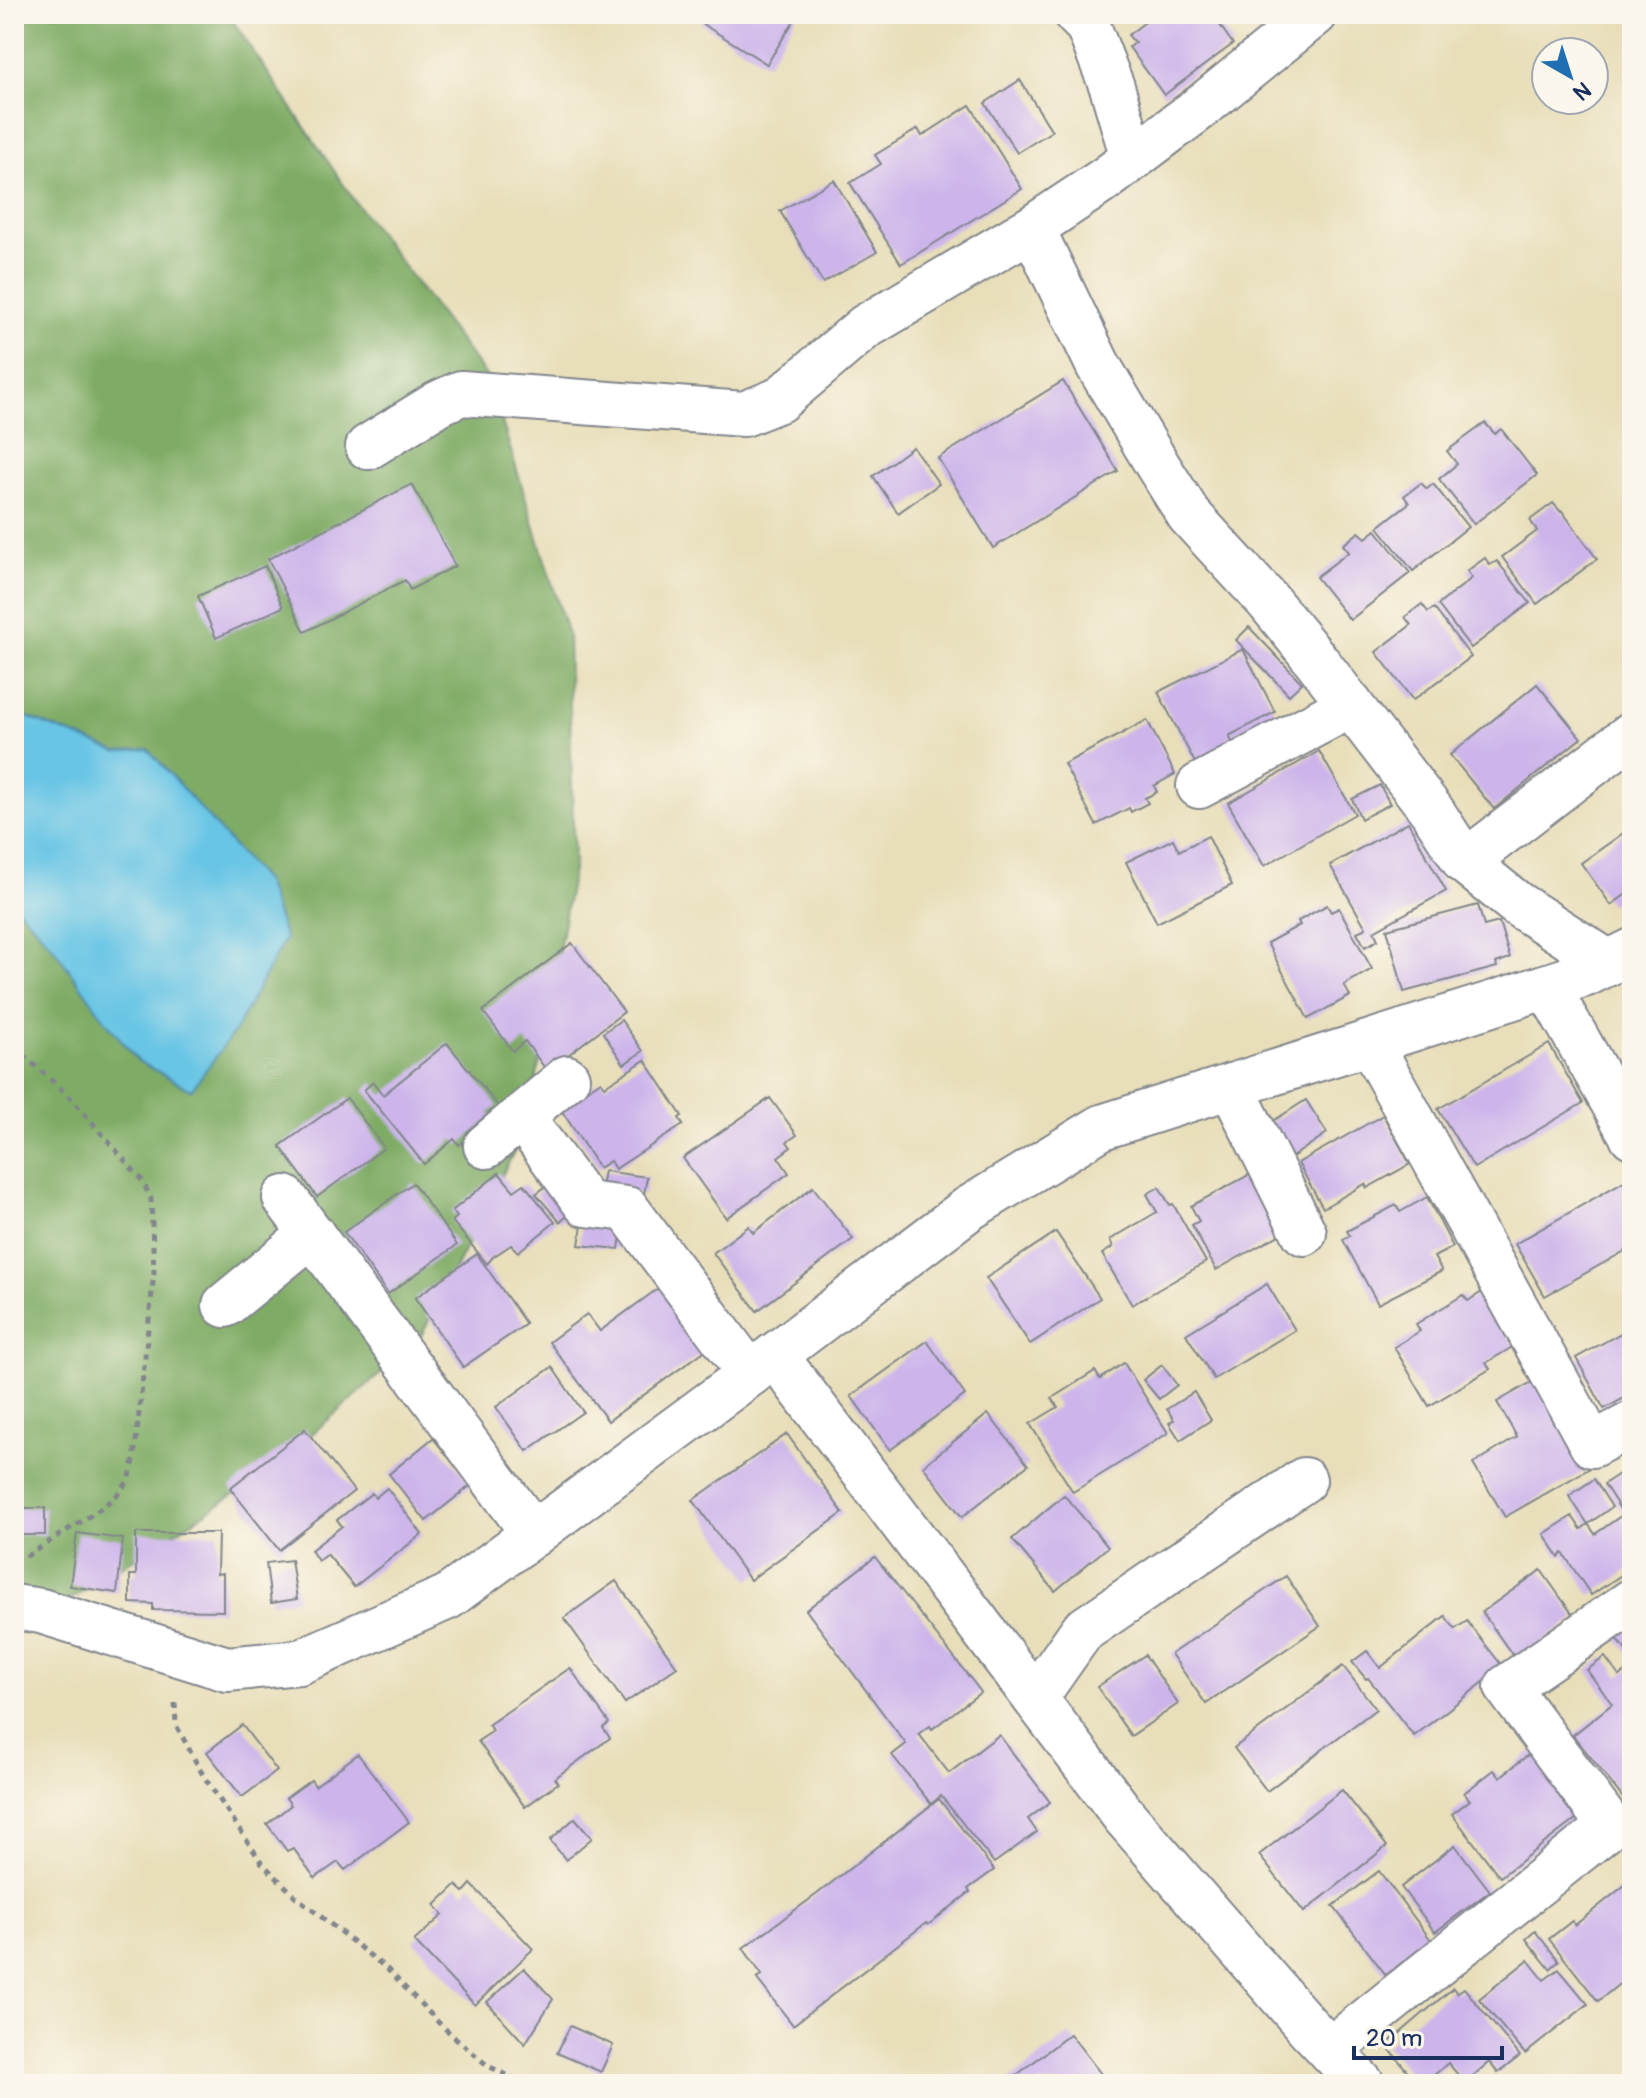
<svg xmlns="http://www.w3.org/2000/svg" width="1646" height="2098" viewBox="0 0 1646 2098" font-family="Pangolin,sans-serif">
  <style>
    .forest { fill: #7fac65; stroke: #4d6e62; stroke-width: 2 }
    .water { fill: #67c5e5; stroke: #417aa2; stroke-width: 2 }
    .building { fill: #cdb5eb }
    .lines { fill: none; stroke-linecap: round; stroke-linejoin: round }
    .minor-casing { stroke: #82868c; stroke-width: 48 }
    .path { stroke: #82868c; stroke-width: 5; stroke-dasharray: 6 6; stroke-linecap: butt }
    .minor { stroke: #fff; stroke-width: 44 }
  </style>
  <rect width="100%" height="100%" fill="#fbf7ec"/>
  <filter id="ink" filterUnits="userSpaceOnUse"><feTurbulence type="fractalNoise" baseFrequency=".0125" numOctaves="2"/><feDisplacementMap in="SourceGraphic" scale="16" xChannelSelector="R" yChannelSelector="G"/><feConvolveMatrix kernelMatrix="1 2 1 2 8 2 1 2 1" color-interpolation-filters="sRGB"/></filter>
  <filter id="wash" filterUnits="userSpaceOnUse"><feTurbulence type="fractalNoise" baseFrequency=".006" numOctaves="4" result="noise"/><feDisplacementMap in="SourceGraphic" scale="32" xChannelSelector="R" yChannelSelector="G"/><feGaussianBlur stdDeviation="1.8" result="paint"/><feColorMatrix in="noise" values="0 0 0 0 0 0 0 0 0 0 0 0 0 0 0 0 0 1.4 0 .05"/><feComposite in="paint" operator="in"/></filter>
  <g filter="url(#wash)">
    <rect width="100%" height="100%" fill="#e8deb9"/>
    <!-- forest -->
    <polygon class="forest" points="14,14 228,14 356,203 489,380 568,635 574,864 529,1122 419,1340 270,1471 75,1597 14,1614"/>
    <!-- water -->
    <polygon class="water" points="14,712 117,752 148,749 265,882 285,938 236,1029 191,1090 138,1061 108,1024 52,946 14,904"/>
    <g id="blocks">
      <!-- building -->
      <g class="building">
        <polygon points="611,14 644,14 641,23"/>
        <polygon points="706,14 798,14 767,64 701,23"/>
        <polygon points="1156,14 1212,14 1233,44 1164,95 1129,47 1135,43 1128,35"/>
        <polygon points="1020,80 1052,131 1017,153 985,103"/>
        <polygon points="970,105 1022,189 901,264 850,183 881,164 875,155 918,129 922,136"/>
        <polygon points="834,180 877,252 823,283 780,211"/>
        <polygon points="1063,381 1118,471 993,548 938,458"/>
        <polygon points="1485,423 1495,434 1501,429 1537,475 1474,524 1439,479 1457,464 1447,451"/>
        <polygon points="913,447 939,484 898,513 873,476"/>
        <polygon points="1421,483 1427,489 1433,484 1468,527 1413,571 1378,527 1409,503 1404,496"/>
        <polygon points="412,484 455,566 410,590 405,580 305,632 268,559"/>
        <polygon points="1553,503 1561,512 1562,511 1597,559 1537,604 1502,557 1537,531 1530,520"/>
        <polygon points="1376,530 1410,573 1350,620 1316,577 1349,552 1343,545 1359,532 1366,538"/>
        <polygon points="1485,558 1490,565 1497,561 1530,603 1471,648 1438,605 1472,578 1467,571"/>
        <polygon points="265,566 283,607 216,638 198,596"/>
        <polygon points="1422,604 1428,612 1434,608 1471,657 1413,700 1376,652 1411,625 1405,617"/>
        <polygon points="1249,627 1302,683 1289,695 1236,640"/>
        <polygon points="1243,649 1275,712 1229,736 1233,744 1195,763 1158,692"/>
        <polygon points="1537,684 1581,738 1494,809 1450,755"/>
        <polygon points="1147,720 1175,774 1154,786 1157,792 1145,798 1148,803 1131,812 1129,808 1096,825 1064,764"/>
        <polygon points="1319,751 1355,814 1264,866 1228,803"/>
        <polygon points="1380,785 1390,804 1361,819 1352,799"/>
        <polygon points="1408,822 1446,891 1374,931 1378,940 1365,947 1357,932 1366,928 1330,865"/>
        <polygon points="1632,827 1632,890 1611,905 1581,863"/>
        <polygon points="1208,836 1232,885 1157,923 1126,862 1173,839 1179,851"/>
        <polygon points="1327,905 1331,912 1339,908 1372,969 1344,985 1350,996 1308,1019 1267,943 1300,925 1298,921"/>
        <polygon points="1478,905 1484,926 1499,922 1510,958 1496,963 1497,967 1404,992 1387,929"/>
        <polygon points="572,943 624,1012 547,1071 525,1041 513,1051 483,1011"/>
        <polygon points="621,1020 643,1051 624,1064 603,1033"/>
        <polygon points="447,1043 498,1106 489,1113 492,1117 459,1145 454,1139 424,1164 364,1090 373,1082 383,1095"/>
        <polygon points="1549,1044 1583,1103 1474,1168 1438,1109"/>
        <polygon points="645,1060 682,1116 679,1118 683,1125 615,1169 610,1161 599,1168 560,1108 601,1081 605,1086"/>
        <polygon points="347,1098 384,1148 317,1197 280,1146"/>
        <polygon points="770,1098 797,1135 787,1142 791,1147 778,1157 789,1173 726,1218 683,1158"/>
        <polygon points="1306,1100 1327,1133 1292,1157 1270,1123"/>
        <polygon points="1383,1115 1410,1164 1367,1188 1365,1184 1323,1208 1298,1163"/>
        <polygon points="604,1171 647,1177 644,1194 601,1187"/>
        <polygon points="1256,1171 1288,1230 1216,1270 1192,1225 1199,1221 1191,1206"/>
        <polygon points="499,1173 514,1191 524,1184 555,1222 518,1252 511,1245 493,1257 487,1264 452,1221 457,1217 452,1211"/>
        <polygon points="1626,1180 1632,1191 1632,1247 1545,1296 1515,1244"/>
        <polygon points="413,1183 457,1245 388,1294 344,1232"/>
        <polygon points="550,1183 573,1211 560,1222 536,1194"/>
        <polygon points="813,1187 853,1239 757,1311 713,1253 749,1226 753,1233"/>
        <polygon points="1159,1187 1170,1205 1173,1204 1206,1262 1132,1305 1102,1254 1113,1247 1110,1240 1157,1212 1147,1194"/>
        <polygon points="1427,1197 1453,1247 1434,1257 1442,1271 1378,1304 1343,1240 1350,1236 1347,1231 1396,1205 1400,1212"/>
        <polygon points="582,1225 622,1229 619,1249 579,1245"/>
        <polygon points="1056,1232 1100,1298 1030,1344 986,1278"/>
        <polygon points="477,1254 526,1324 463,1367 415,1298"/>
        <polygon points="1267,1284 1295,1330 1214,1379 1186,1334"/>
        <polygon points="660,1287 711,1346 608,1421 549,1342 587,1314 600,1331"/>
        <polygon points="1482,1292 1514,1346 1486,1363 1490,1369 1429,1406 1394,1347 1420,1331 1416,1324 1463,1295 1468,1301"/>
        <polygon points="1632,1327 1632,1394 1604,1409 1576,1358"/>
        <polygon points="927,1341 965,1395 890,1450 851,1396"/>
        <polygon points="1124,1363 1168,1433 1073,1492 1030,1424 1058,1407 1052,1398 1095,1371 1100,1379"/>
        <polygon points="1162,1365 1177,1385 1159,1399 1143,1380"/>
        <polygon points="552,1367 583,1412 527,1451 496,1407"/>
        <polygon points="1537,1379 1592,1467 1505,1517 1473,1464 1517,1437 1497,1402"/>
        <polygon points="1194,1392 1211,1420 1180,1440 1169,1423 1174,1420 1167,1409"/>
        <polygon points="988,1414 1028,1465 962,1517 923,1466"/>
        <polygon points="305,1429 354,1491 279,1550 230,1488"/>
        <polygon points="787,1434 843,1513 750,1580 693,1500"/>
        <polygon points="433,1438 471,1485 426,1521 389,1474"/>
        <polygon points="1631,1466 1632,1506 1622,1512 1604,1484"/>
        <polygon points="1594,1479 1612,1507 1588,1524 1569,1496"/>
        <polygon points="387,1488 422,1534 354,1587 327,1554 318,1561 311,1550 342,1526 337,1520 372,1493 375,1498"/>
        <polygon points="1064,1495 1108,1547 1055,1591 1012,1539"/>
        <rect x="14" y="1508" width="31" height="27"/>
        <polygon points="1572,1516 1581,1529 1588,1524 1595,1534 1621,1516 1632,1532 1632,1568 1591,1595 1563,1553 1559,1557 1544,1534"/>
        <polygon points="77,1533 123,1539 117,1593 70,1586"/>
        <polygon points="136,1533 218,1533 217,1574 223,1573 223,1611 153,1610 153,1604 130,1603 130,1575 136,1575"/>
        <polygon points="875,1557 981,1692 932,1729 930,1726 919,1734 949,1773 999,1735 1050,1802 1028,1819 1037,1832 994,1863 941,1796 931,1804 892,1755 906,1744 806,1610"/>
        <polygon points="291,1560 297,1599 271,1603 266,1563"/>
        <polygon points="1541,1570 1575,1618 1516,1660 1482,1612"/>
        <polygon points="1286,1576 1320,1626 1206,1704 1171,1654"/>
        <polygon points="616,1581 677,1667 625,1703 564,1618"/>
        <polygon points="1445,1616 1455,1629 1467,1621 1503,1667 1414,1736 1368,1678 1366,1679 1352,1662 1367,1651 1380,1668"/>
        <polygon points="1632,1624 1632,1658 1614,1635"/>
        <polygon points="1145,1655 1178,1704 1131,1736 1097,1687"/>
        <polygon points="1605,1657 1619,1676 1632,1668 1632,1791 1623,1798 1573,1735 1612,1704 1587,1670"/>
        <polygon points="1343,1666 1376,1709 1267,1791 1234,1748"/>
        <polygon points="570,1668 609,1723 603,1728 610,1738 555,1778 558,1783 525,1807 478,1741 493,1731 488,1725"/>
        <polygon points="242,1725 277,1771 242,1797 207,1752"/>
        <polygon points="1533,1751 1563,1792 1559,1796 1576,1819 1500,1877 1452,1814 1470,1800 1464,1793 1494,1770 1500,1777"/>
        <polygon points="358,1754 409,1822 345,1870 338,1862 315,1878 293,1848 287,1851 267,1824 291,1805 286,1798 311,1780 315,1786"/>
        <polygon points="1342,1790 1387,1846 1304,1912 1259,1855"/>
        <polygon points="939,1799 994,1870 968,1889 970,1892 928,1925 926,1923 793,2025 757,1979 762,1975 743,1948 817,1894"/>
        <polygon points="575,1818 592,1838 566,1860 550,1840"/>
        <polygon points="1455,1845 1490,1891 1435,1932 1401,1887"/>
        <polygon points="1379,1871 1431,1940 1386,1975 1333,1906"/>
        <polygon points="1630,1881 1632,1884 1632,1974 1598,2001 1549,1939 1572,1921 1575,1925"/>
        <polygon points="471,1884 533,1949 475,2005 414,1941 443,1915 435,1905 456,1885 464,1892"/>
        <polygon points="1535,1931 1559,1961 1550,1969 1526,1939"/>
        <polygon points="1528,1960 1544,1980 1559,1969 1588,2004 1525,2054 1479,1999"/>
        <polygon points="524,1968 553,1999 525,2044 487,2002"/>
        <polygon points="1453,1988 1457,1993 1464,1988 1520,2056 1498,2073 1489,2062 1465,2083 1448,2063 1424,2084 1418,2084 1386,2045"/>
        <polygon points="570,2026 613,2045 601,2072 557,2053"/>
        <polygon points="1070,2034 1105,2079 1098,2084 1005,2084"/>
      </g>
    </g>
  </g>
  <g filter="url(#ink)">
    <use href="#blocks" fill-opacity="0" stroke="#82868c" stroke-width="2"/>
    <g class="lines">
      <defs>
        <g id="minor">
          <polyline points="1076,14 1088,26 1112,87 1133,158"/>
          <polyline points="1032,228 1098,365 1158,466 1189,515 1268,601 1316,660 1432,811 1465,862 1517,904 1609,963"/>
          <polyline points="368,447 439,403 461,393 744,414 779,400 865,327 1032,228 1107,178 1201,107 1315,14"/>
          <polyline points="1199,786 1351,705"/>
          <polyline points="1465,862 1632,734"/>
          <polyline points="1547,986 1632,1136"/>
          <polyline points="1370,1043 1592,1445 1632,1424"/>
          <polyline points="1231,1086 1304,1233"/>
          <polyline points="522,1117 586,1204 627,1209 750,1374"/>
          <polyline points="486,1146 567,1078"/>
          <polyline points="285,1198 534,1534"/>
          <polyline points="225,1305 312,1234"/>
          <polyline points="775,1355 1124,1816 1307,2026 1362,2084"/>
          <polyline points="14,1607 41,1611 227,1669 299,1662 448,1597 750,1374 968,1209 1102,1127 1586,974 1632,951"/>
          <polyline points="1035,1698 1082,1631 1304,1480"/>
          <polyline points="1330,2050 1610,1826 1507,1687 1632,1601"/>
        </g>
      </defs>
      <!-- minor casing -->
      <use href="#minor" class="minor-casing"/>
      <!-- path -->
      <g class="path">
        <polyline points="14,1047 68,1095 141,1179 151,1198 154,1273 134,1460 129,1480 117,1495 99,1510 22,1559"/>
        <polyline points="175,1703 176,1725 203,1775 262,1863 295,1896 386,1968 442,2026 488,2066 526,2084"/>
      </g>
      <!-- minor -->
      <use href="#minor" class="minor"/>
    </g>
  </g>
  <!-- margin -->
  <rect width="1646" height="2098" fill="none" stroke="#fbf7ec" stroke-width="48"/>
  <!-- north arrow -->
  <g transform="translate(1570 76) rotate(141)"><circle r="38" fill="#fbf7ec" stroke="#a1a7b3" stroke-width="2"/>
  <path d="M0-6L14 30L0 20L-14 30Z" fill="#1f6fb2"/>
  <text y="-12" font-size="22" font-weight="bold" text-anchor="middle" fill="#1b2f5e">N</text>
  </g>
  <!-- scale -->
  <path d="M1354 2046v12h148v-12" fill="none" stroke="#1b2f5e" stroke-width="4"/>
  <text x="1366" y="2046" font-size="24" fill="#1b2f5e" stroke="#fbf7ec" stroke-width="6" paint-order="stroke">20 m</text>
</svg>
